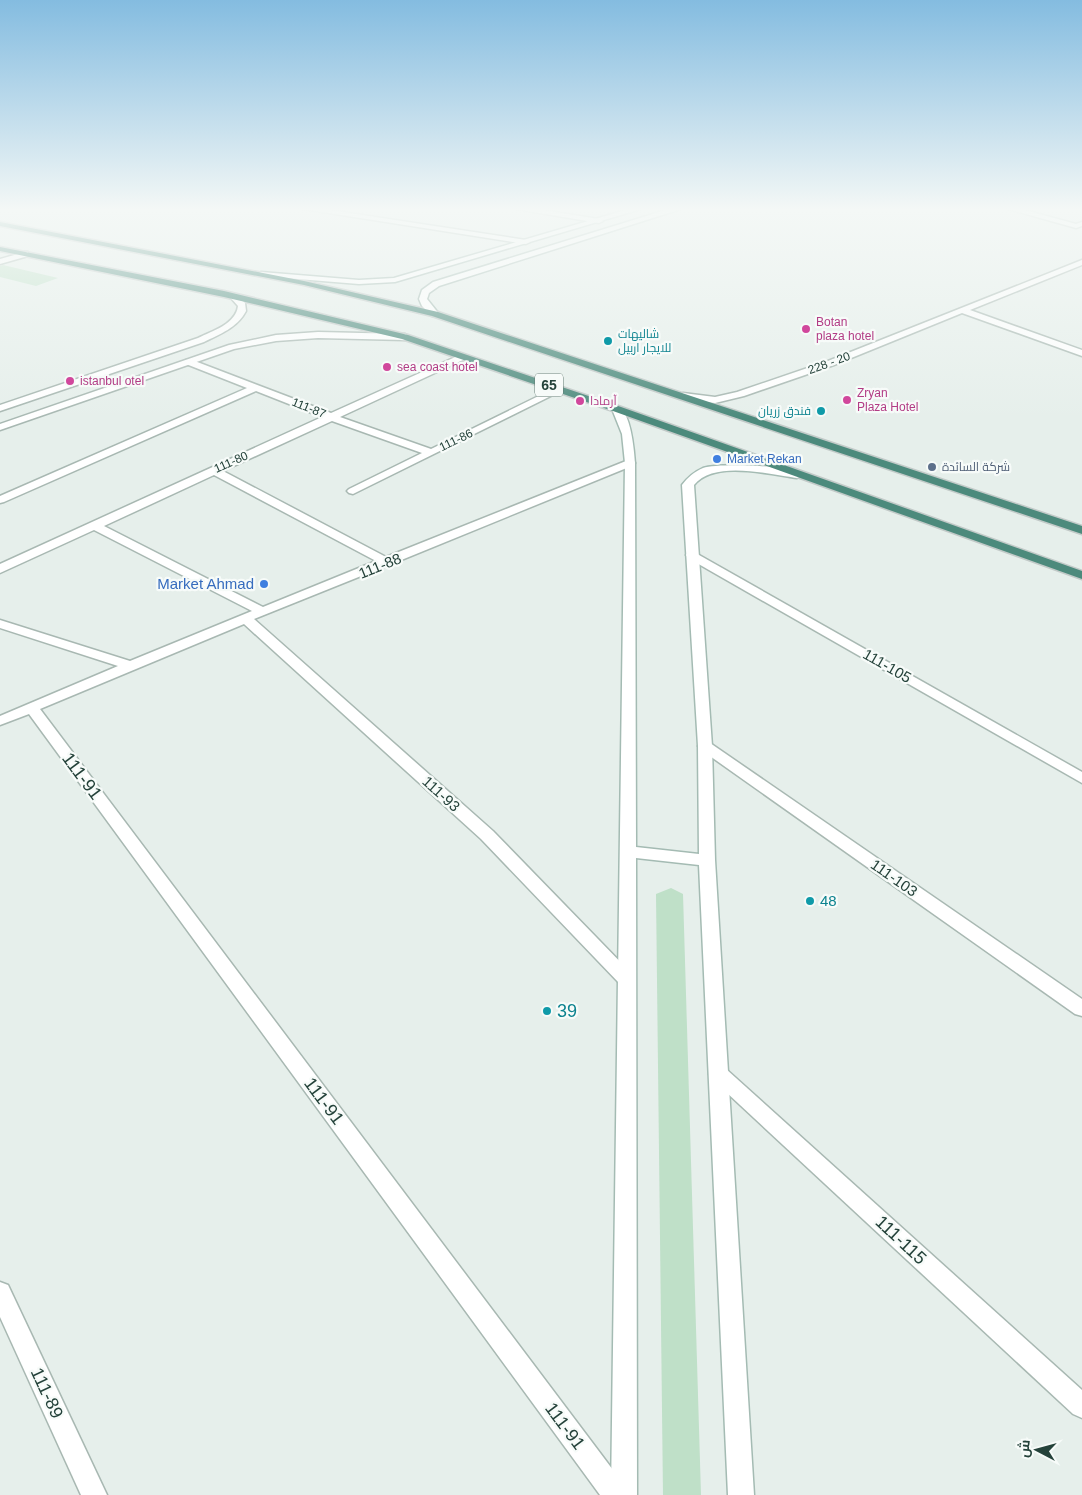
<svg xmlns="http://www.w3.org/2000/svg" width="1082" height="1495" viewBox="0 0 1082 1495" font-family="Arial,Cairo,sans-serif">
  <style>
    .green { fill: #bfe0c8 }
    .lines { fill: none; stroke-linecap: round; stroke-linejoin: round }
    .minor-casing { stroke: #a8b8b2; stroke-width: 3 }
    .tertiary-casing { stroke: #a8b8b2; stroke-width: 3 }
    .secondary-casing { stroke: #a4bbb3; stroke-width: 3 }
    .trunk-casing { stroke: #c2cac8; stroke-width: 3 }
    .minor { fill: #fff; fill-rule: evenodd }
    .tertiary { fill: #fff; fill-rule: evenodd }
    .secondary { fill: #fff; fill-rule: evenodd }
    .trunk { fill: #4c8a7c; fill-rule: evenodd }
    .hotel-dot { fill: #d1479c; stroke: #f7fbf9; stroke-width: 2 }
    .culture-dot { fill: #0f9aa8; stroke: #f7fbf9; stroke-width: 2 }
    .shop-dot { fill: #3f7fe0; stroke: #f7fbf9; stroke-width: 2 }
    .service-dot { fill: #5c6f8a; stroke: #f7fbf9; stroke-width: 2 }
    .labels { text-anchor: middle; stroke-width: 4.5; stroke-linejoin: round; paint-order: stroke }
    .far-hotel-label { font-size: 12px; fill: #b23c85; stroke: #f7fbf9; text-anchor: start }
    .far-culture-label { font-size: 12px; fill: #0d838f; stroke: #f7fbf9; text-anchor: start }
    .far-street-label { font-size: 12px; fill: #24423a; stroke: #f7fbf9 }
    .far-shop-label { font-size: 12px; fill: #366cbe; stroke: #f7fbf9; text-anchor: start }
    .far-service-label { font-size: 12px; fill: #4e5e75; stroke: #f7fbf9; text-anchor: start }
    .shield { fill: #f7fbf9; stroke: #637a73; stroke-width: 1 }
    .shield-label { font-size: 14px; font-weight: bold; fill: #24423a }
    .street-label { font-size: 15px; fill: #24423a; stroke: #f7fbf9 }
    .shop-label { font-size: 15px; fill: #366cbe; stroke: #f7fbf9; text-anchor: end }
    .culture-label { font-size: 15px; fill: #0d838f; stroke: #f7fbf9; text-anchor: start }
    .near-street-label { font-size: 18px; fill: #24423a; stroke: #f7fbf9 }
    .near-culture-label { font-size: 18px; fill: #0d838f; stroke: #f7fbf9; text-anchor: start }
  </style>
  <rect width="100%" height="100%" fill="#e6efeb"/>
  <!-- green -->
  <g class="green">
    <polygon points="3,265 58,278 36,286 0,277 0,266"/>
    <polygon points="671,888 683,894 701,1495 663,1495 656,894"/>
  </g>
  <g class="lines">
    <defs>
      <g id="minor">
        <polygon points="303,209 323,209 526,240 530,242 526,244"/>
        <polygon points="516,209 536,209 599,219 603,221 599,223"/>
        <polygon points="1008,209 1021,209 1076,224 1082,222 1082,226 1076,228"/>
        <polygon points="25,252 28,252 28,256 0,264 0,259"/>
        <polygon points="1082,260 1082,265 970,310 1082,350 1082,356 962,313 834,365 744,396 715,403 683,399 678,396 683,393 715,397 737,392 828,361"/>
        <path d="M462,354l5,3 -2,2 -125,58 91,32 126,-62 3,-1 5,3 -212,105 -4,-1 -2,-2 2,-2 73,-36 -90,-32 -109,50 163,86 240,-96h8l1,2 -1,2 -240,98 -2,3h-6l-132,53 239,212 139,143 3,5 -3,5 -6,2 -6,-2 -139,-145 -237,-215 -204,85 585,777 4,9h-29l-571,-781 -29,11v-9l118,-50 -118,-38v-8l130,41 122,-50 -158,-81 -94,43v-9l322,-147 -66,-26 -252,111 -4,1v-7l247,-108 -61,-24v-4h6l139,53zM214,475l162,86 -113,46 -159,-81z"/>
        <polygon points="692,551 1082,772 1082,783 688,558 686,555 688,552"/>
        <polygon points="705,741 710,743 1082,999 1082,1016 1075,1014 700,749 698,746 700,743"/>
        <polygon points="719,1066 726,1069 1082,1390 1082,1418 1073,1414 712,1079 709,1074 712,1069"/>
        <polygon points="0,1282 8,1285 107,1495 81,1495 0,1317"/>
      </g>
      <g id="tertiary">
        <path d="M231,295h6l8,8 1,8c-9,17 -26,23 -42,31l-204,69v-6l198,-67c14,-7 38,-14 40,-32l-8,-9z"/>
        <polygon points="318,332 405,334 410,337 405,340 318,338 276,341 234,349 0,430 0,424 229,345 276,335"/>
      </g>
      <g id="secondary">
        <polygon points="629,209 641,209 395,282 359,284 261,276 257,274 261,272 359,280 394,278"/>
        <polygon points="669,209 681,209 439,286 429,293 427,299 439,314 438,316 432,316 422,306 419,299 422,290 433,282"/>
        <path d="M617,406c14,5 17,44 18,57l1,384 63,7 -1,-108 -16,-261c6,-8 12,-13 21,-17 16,-5 89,-3 100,7l-6,3c-29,-4 -83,-18 -103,7l18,261 3,114 39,635h-26l-29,-630 -63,-7 1,637h-26l14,-1032 -3,-29 -10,-25z"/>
      </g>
      <g id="trunk">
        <polygon points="0,222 304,281 438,312 1082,526 1082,534 432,316 304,285 0,226"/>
        <polygon points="0,247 224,291 408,335 621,407 1082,571 1082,579 613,411 402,339 224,297 0,251"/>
      </g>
    </defs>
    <!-- minor casing -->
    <use href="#minor" class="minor-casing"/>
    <!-- tertiary casing -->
    <use href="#tertiary" class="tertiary-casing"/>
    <!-- secondary casing -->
    <use href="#secondary" class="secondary-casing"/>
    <!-- trunk casing -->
    <use href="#trunk" class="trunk-casing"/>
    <!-- minor -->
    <use href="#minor" class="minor"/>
    <!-- tertiary -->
    <use href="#tertiary" class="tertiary"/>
    <!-- secondary -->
    <use href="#secondary" class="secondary"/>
    <!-- trunk -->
    <use href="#trunk" class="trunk"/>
  </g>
  <!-- sky -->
  <linearGradient id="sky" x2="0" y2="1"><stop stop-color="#84bce0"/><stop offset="0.5" stop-color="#f4f8f6"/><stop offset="1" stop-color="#f4f8f6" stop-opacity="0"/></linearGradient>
  <rect width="1082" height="419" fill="url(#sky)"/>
  <!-- markers -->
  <g class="hotel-dot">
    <circle cx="806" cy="329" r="5"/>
    <circle cx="387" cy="367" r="5"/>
    <circle cx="70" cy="381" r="5"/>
    <circle cx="847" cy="400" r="5"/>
    <circle cx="580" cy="401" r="5"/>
  </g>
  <g class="culture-dot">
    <circle cx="608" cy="341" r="5"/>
    <circle cx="821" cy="411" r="5"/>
    <circle cx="810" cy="901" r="5"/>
    <circle cx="547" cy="1011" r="5"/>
  </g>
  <g class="shop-dot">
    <circle cx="717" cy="459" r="5"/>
    <circle cx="264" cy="584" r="5"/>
  </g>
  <circle class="service-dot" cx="932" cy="467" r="5"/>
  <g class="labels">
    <!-- far-hotel labels -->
    <g class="far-hotel-label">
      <text x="816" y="326">Botan<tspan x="816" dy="14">plaza hotel</tspan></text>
      <text x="397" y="371">sea coast hotel</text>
      <text x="80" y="385">istanbul otel</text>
      <text x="857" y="397">Zryan<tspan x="857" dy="14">Plaza Hotel</tspan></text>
      <text x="590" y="405">آرمادا</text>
    </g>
    <!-- far-culture labels -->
    <g class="far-culture-label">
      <text x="618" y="338">شاليهات<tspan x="618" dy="14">للايجار اربيل</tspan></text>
      <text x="811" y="415" text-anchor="end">فندق زريان</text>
    </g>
    <!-- far-street labels -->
    <g class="far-street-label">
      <text transform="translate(829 363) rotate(-20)" y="4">228 - 20</text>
      <text transform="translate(309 408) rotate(22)" y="4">111-87</text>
      <text transform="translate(456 440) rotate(-26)" y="4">111-86</text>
      <text transform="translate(231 462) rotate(-24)" y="4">111-80</text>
    </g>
    <!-- far-shop labels -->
    <g class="far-shop-label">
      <text x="727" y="463">Market Rekan</text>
    </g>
    <!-- far-service labels -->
    <g class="far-service-label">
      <text x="942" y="471">شركة السائدة</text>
    </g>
    <!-- shield labels -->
    <rect class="shield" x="535" y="373.5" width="28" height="23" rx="4"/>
    <g class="shield-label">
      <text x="549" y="390">65</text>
    </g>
    <!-- street labels -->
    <g class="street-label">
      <text transform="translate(380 566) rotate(-22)" y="5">111-88</text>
      <text transform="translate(887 666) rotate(30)" y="5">111-105</text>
      <text transform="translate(441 794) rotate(42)" y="5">111-93</text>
      <text transform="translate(894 878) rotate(35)" y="5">111-103</text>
    </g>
    <!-- shop labels -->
    <g class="shop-label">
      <text x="254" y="589">Market Ahmad</text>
    </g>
    <!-- culture labels -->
    <g class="culture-label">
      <text x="820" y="906">48</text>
    </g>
    <!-- near-street labels -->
    <g class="near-street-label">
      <text transform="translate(82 776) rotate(53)" y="6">111-91</text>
      <text transform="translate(324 1101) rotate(53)" y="6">111-91</text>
      <text transform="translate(901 1240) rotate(43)" y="6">111-115</text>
      <text transform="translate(47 1393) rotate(65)" y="6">111-89</text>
      <text transform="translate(565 1426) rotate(53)" y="6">111-91</text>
    </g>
    <!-- near-culture labels -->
    <g class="near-culture-label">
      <text x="557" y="1017">39</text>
    </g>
  </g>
  <!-- north arrow -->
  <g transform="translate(1037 1450) rotate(276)" stroke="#f7fbf9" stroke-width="4" paint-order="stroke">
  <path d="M0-4L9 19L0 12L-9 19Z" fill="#24423a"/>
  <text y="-8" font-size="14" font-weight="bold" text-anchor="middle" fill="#24423a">ش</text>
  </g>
</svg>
